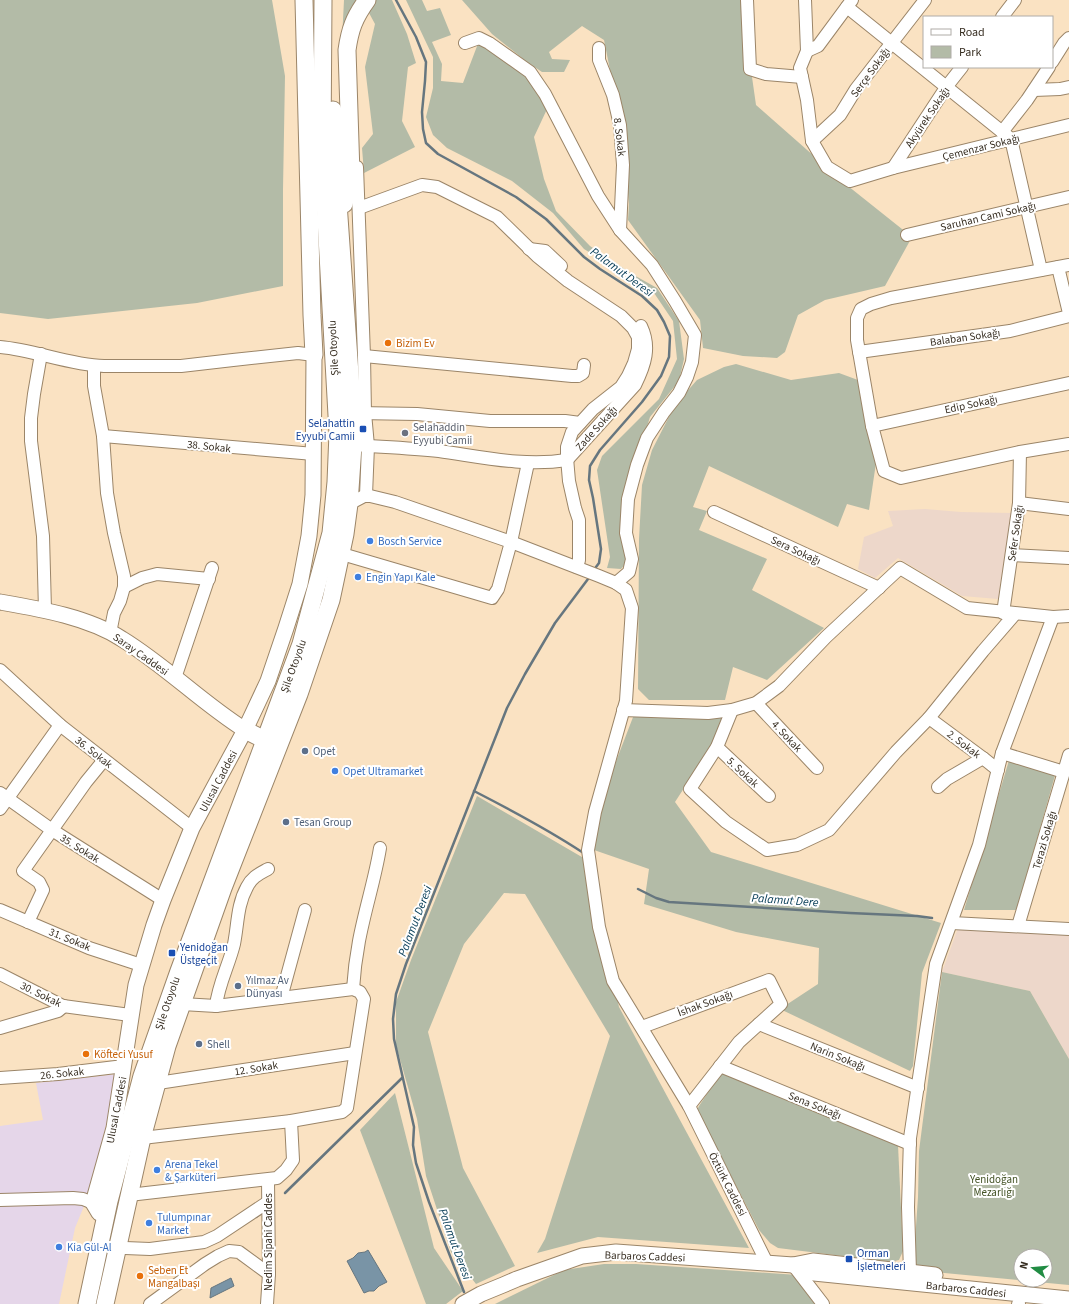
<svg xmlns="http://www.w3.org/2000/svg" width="1069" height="1304" viewBox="0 0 1069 1304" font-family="'Source Sans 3',sans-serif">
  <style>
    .commercial { fill: #e5d6e9 }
    .industrial { fill: #edd7ca }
    .green { fill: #b3bba7; fill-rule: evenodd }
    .water { fill: #7994a6; stroke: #66767f }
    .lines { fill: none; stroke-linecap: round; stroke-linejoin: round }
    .stream { stroke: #66767f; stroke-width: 2.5 }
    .minor-casing { stroke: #9b8568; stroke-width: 14 }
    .major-casing { stroke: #9b8568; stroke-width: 17 }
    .highway-casing { stroke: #9b8568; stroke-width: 19 }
    .minor { stroke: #fff; stroke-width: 12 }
    .major { stroke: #fff; stroke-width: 15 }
    .highway { stroke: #fff; stroke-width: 17 }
    .food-dot { fill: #e8710a; stroke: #fff; stroke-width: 1.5 }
    .transit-dot { fill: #1a4fb4; stroke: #fff; stroke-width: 1.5 }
    .worship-dot { fill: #6b7280; stroke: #fff; stroke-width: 1.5 }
    .shop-dot { fill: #3f7fe0; stroke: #fff; stroke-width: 1.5 }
    .service-dot { fill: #5c6f8a; stroke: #fff; stroke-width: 1.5 }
    .labels { text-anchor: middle; stroke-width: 4; stroke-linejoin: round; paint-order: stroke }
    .street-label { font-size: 11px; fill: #382f23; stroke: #fff }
    .food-label { font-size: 11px; fill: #c56008; stroke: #fff; text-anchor: start }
    .transit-label { font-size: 11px; fill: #164399; stroke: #fff; text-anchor: start }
    .worship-label { font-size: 11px; fill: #5b616d; stroke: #fff; text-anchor: start }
    .shop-label { font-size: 11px; fill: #366cbe; stroke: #fff; text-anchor: start }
    .service-label { font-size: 11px; fill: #4e5e75; stroke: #fff; text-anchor: start }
    .park-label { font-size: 11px; fill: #435225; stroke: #fff }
    .water-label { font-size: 12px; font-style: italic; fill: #003853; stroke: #fff }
  </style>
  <rect width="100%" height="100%" fill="#fae2c2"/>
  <!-- commercial -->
  <polygon class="commercial" points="118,1074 91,1189 75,1228 59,1304 0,1304 0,1126 43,1120 36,1083"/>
  <!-- industrial -->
  <g class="industrial">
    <polygon points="925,509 961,512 1012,513 998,599 962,596 898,558 875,578 858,569 864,537 893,526 888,511"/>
    <polygon points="958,928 1069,932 1069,1059 1030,991 942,972"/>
  </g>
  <!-- green -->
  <g class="green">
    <polygon points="0,0 272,0 285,76 283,189 283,286 197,303 48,319 0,313"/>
    <polygon points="344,0 356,0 348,14 342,40"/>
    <polygon points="362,0 392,0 407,34 416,63 408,67 402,121 415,147 364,173 362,148 373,134 365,67 375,24"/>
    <polygon points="406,0 422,0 427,11 440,8 451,35 432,42 442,64 441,81 463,83 479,41 527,72 548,107 534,137 544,179 556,211 590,246 632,274 657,288 679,321 684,359 679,381 650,417 622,508 627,562 621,569 607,568 610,557 597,470 602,456 659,399 677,359 673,321 652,290 629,277 584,249 553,213 512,181 447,148 433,135 426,117 433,88 433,57"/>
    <polygon points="462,0 741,0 756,105 848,186 912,237 885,286 825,300 798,315 785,352 777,358 743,356 703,348 700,320 628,220 629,204 623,135 604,40 582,26 549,52 552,59 570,60 564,72 542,72 527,62 492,34"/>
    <polygon points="736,364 791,380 839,373 866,383 876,463 869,510 847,504 838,527 709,466 693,507 707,511 699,530 767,559 752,590 824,628 767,680 733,667 725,700 649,700 638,689 639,539 642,485 652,450 675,405 697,380 724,367"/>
    <polygon points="649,707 729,719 675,802 711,852 941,923 922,973 913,1066 910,1071 780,1009 818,984 819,948 736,932 644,904 649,869 594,850 593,821 635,712"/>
    <polygon points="1010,757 1056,772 1017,910 964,910"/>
    <polygon points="477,796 587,860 591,873 619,1007 749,1248 598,1237 537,1253 545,1239 610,1036 525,894 504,893 464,944 428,1032 463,1168 515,1266 476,1284 451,1252 426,1176 417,1119 396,1045 396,1002 411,960"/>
    <path d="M942,972l88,19 39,68v226l-156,-15 5,-73 1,-46zM1021,1256h24v24h-24z"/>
    <polygon points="722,1071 898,1145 903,1251 899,1260 891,1262 778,1248 770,1243 759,1230 697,1110 699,1106"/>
    <polygon points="395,1093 434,1248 463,1291 446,1304 426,1304 360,1130"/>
    <polygon points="604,1264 636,1264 798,1275 820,1304 495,1304 564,1270"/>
  </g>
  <!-- water -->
  <g class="water">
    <polygon points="368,1250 387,1282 379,1286 374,1291 369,1291 364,1293 347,1261 353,1258 358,1253 365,1252"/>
    <polygon points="231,1278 234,1286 210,1298 211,1288"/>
  </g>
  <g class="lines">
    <!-- stream -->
    <g class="stream">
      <polyline points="396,0 416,37 426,62 425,81 422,112 423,129 426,143 438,154 516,197 546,219 584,257 600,269 642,296 657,310 664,322 670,336 669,357 661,376 642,402 600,450 590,466 589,480 593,498 601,549 599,563 596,567"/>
      <path d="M474,791c37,19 73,38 108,61"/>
      <polyline points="638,889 656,898 669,902 850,913 917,916 932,918"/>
      <polyline points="285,1193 402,1078"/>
      <polyline points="256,1217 262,1213"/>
      <polyline points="464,1292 429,1202 416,1163 413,1145 414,1127 394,1039 393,1019 396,994 406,964 507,708 525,674 555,623 588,579"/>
    </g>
    <defs>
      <g id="minor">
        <polyline points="747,0 750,69 766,74 802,77"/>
        <polyline points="805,0 807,51 800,68 807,100 812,141 827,167 850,181 893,168 1069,125"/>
        <polyline points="847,7 1011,139 1041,270"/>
        <polyline points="1002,17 1015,0"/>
        <polyline points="465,43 479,38 489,43 530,72 545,94 598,196 620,230 652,265 675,301 695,335 692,362 687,377 679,393 664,412 647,438 637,465 628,499 626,533 632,559 629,572 616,583"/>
        <polyline points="599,48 599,60 613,95 620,125 623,165 620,230"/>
        <polyline points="807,51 818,46 852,0"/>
        <polyline points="1052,62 1064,43 1069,38"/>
        <polyline points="1034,90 1060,89 1069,87"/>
        <polyline points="1002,132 1027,100 1049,67"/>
        <polyline points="812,141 840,115 856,89 925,0"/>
        <polyline points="357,167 364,356 365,413 368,446 366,495"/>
        <polyline points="893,168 947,86 962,67"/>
        <polyline points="359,208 422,185 437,187 497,217 537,256 568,281 621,316 633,328 638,337 638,349 634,363 628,376 621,387 593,409 572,432 567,447 567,458 569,481 575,508 579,520 579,560 577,567"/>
        <polyline points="907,235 1069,197"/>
        <polyline points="529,249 545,251 561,266"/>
        <polyline points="1069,265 891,298 871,304 861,309 857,318 857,340 872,426 884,471 901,478 1020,452 1069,444"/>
        <polyline points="1058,267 1069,313"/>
        <path d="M0,347c35,3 69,18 104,19h77l52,-6 65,-7 16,2"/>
        <polyline points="859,352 1010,331 1069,316"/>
        <polyline points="41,354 34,394 31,418 31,441 43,536 45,610"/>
        <polyline points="364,356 572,376 578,376 583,373 584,365"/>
        <polyline points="94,366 94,386 103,436 107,493 114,533 124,576 124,587 120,601 114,613 110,633"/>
        <polyline points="358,413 417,414 490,421 565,421 580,423"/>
        <polyline points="872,426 1069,383"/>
        <polyline points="103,436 314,454"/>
        <path d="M353,445c29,2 58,3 86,6 43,6 86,16 128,9l68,-75c10,-20 16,-38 6,-59"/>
        <polyline points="1019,503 1069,509"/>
        <polyline points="349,504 366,495 395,502 511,542 599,576 616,583 626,590 632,608 626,701 595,812 588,850 599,927 613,981 689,1106 767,1263"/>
        <polyline points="714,512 879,588"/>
        <polyline points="342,554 492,598 498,589 511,542 528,463"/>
        <polyline points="1012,555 1069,558"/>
        <polyline points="124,587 142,578 157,574 209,579"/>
        <polyline points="1003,613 1019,503 1020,452"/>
        <polyline points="0,670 60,725 192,828"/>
        <polyline points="175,678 212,568"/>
        <polyline points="756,703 817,768"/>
        <polyline points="623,710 708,713 732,710 756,703 779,686 826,637 900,568 967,608 1053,617 1069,616"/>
        <polyline points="732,710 717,747 690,789 726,822 767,850 797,845 829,830 896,752 929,718 983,651 1015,614"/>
        <polyline points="929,718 983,758 998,770"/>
        <polyline points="717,747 769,796"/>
        <polyline points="1002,753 1064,772"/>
        <polyline points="938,787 947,779 983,758"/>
        <polyline points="0,793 52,830 163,900"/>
        <polyline points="0,809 60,725"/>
        <polyline points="0,910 89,948 141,965"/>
        <polyline points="28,922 43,890 39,882 23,871 86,782 104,760"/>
        <polyline points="952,923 1069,929"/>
        <polyline points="1018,926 1069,755"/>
        <polyline points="0,974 63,1006 130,1015"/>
        <path d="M353,989c1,-16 3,-32 6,-48 6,-32 16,-62 21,-93"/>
        <polyline points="281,998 305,910"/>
        <path d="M216,1006c2,-21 13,-41 18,-62 4,-20 3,-39 13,-57 5,-10 12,-13 21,-18"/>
        <polyline points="759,1024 918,1088"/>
        <polyline points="642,1027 769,980 781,1004 739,1042 689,1106"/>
        <polyline points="0,1028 58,1011 64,1006"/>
        <polyline points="720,1066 910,1144"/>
        <polyline points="0,1078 58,1074 124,1066"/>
        <polyline points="158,1083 355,1053"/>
        <polyline points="142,1138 291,1121 342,1112 347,1108 364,999 360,992 353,989 216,1006 182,1004"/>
        <polyline points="129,1195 277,1178 286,1170 293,1160 291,1121"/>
        <polyline points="0,1200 73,1198 83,1199 93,1203"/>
        <polyline points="125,1248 150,1249 204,1242 217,1236 268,1202"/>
        <polyline points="793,1265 823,1304"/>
        <polyline points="910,1272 908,1207 910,1138 936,964 979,845 1002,753 1053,617"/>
        <polyline points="150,1304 205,1264 218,1256 229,1251 239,1252 269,1274"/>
        <polyline points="267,1304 269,1274 268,1180"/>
        <polyline points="1018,1304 1019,1303"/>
      </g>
      <g id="major">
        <path d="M0,602c40,7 88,15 122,37 44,27 80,64 123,91"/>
        <polyline points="99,1213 93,1203 114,1128 136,985 154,925 163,900 192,828 245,730 268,681 286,628 300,584 309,536 313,495 314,355"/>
        <polyline points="793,1265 813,1261 935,1275"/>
        <polyline points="463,1304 481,1294 503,1285 517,1279 582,1256 616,1252 793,1265 814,1273 1069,1299"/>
      </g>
      <g id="highway">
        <polyline points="304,0 312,315 314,355"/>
        <path d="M344,204l7,-30 -4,-124c3,-21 7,-32 20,-50"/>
        <polyline points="245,730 265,740"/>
        <polyline points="87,1304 109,1201 142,1076 179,971 301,644 331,533 336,482 338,433 322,147 323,0"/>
        <polyline points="105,1304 142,1138 167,1046 223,888 299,694 331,600 345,534 349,504 354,431 335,160 333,110"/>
      </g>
    </defs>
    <!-- minor casing -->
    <use href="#minor" class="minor-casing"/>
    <!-- major casing -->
    <use href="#major" class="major-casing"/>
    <!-- highway casing -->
    <use href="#highway" class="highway-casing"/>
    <!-- minor -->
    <use href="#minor" class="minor"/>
    <!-- major -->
    <use href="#major" class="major"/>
    <!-- highway -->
    <use href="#highway" class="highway"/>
  </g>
  <!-- markers -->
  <g class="food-dot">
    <circle cx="388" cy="343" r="4"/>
    <circle cx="86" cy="1054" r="4"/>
    <circle cx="140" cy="1276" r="4"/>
  </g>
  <g class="transit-dot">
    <rect x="359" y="425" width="8" height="8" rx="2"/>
    <rect x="168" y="949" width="8" height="8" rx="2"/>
    <rect x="845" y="1255" width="8" height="8" rx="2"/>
  </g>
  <circle class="worship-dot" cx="405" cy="433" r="4"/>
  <g class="shop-dot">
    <circle cx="370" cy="541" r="4"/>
    <circle cx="358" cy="577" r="4"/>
    <circle cx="335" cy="771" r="4"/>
    <circle cx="157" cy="1170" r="4"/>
    <circle cx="149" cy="1223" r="4"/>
    <circle cx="59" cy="1247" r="4"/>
  </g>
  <g class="service-dot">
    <circle cx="305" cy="751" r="4"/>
    <circle cx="286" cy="822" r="4"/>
    <circle cx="238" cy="986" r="4"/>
    <circle cx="199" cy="1044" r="4"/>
  </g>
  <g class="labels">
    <!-- street labels -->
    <g class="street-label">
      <text transform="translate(870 72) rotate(-54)" y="4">Serçe Sokağı</text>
      <text transform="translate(927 117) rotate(-56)" y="4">Akyürek Sokağı</text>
      <text transform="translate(620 137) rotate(83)" y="4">8. Sokak</text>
      <text transform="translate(981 147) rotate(-14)" y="4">Çemenzar Sokağı</text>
      <text transform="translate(988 216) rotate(-13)" y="4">Saruhan Cami Sokağı</text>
      <text transform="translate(965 337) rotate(-8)" y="4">Balaban Sokağı</text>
      <text transform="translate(333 348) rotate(-93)" y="4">Şile Otoyolu</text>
      <text transform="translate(971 404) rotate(-12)" y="4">Edip Sokağı</text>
      <text transform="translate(596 428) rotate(-48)" y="4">Zade Sokağı</text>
      <text transform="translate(209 446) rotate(6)" y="4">38. Sokak</text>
      <text transform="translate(1015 533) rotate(-82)" y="4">Sefer Sokağı</text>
      <text transform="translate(796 550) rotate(25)" y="4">Sera Sokağı</text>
      <text transform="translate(141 654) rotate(35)" y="4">Saray Caddesi</text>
      <text transform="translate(293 666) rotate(-70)" y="4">Şile Otoyolu</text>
      <text transform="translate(787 736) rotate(47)" y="4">4. Sokak</text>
      <text transform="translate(964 744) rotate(37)" y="4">2. Sokak</text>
      <text transform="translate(94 752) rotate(38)" y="4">36. Sokak</text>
      <text transform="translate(743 772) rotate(43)" y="4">5. Sokak</text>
      <text transform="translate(218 781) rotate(-62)" y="4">Ulusal Caddesi</text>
      <text transform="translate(1044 840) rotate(-74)" y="4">Terazi Sokağı</text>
      <text transform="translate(80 848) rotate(32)" y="4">35. Sokak</text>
      <text transform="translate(70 939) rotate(22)" y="4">31. Sokak</text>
      <text transform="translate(41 994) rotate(26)" y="4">30. Sokak</text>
      <text transform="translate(167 1003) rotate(-71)" y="4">Şile Otoyolu</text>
      <text transform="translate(705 1003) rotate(-20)" y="4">İshak Sokağı</text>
      <text transform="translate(838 1056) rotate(22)" y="4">Narin Sokağı</text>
      <text transform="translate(256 1068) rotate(-9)" y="4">12. Sokak</text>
      <text transform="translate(62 1073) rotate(-6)" y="4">26. Sokak</text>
      <text transform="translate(815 1105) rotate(22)" y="4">Sena Sokağı</text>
      <text transform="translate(116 1110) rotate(-79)" y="4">Ulusal Caddesi</text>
      <text transform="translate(728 1184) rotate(63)" y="4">Öztürk Caddesi</text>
      <text transform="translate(268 1242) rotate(-90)" y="4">Nedim Sipahi Caddes</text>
      <text transform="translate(645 1256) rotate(2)" y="4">Barbaros Caddesi</text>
      <text transform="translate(966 1289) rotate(6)" y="4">Barbaros Caddesi</text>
    </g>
    <!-- food labels -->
    <g class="food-label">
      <text x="396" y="347">Bizim Ev</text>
      <text x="94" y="1058">Köfteci Yusuf</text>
      <text x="148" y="1274">Seben Et<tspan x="148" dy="13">Mangalbaşı</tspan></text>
    </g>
    <!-- transit labels -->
    <g class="transit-label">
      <text x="355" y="427" text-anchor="end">Selahattin<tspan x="355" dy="13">Eyyubi Camii</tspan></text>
      <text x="180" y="951">Yenidoğan<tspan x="180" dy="13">Üstgeçit</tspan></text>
      <text x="857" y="1257">Orman<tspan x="857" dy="13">İşletmeleri</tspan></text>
    </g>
    <!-- worship labels -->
    <g class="worship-label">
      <text x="413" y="431">Selahaddin<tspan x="413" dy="13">Eyyubi Camii</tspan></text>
    </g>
    <!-- shop labels -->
    <g class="shop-label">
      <text x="378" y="545">Bosch Service</text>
      <text x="366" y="581">Engin Yapı Kale</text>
      <text x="343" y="775">Opet Ultramarket</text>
      <text x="165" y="1168">Arena Tekel<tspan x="165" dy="13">&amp; Şarküteri</tspan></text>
      <text x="157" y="1221">Tulumpınar<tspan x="157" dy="13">Market</tspan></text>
      <text x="67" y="1251">Kia Gül-Al</text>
    </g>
    <!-- service labels -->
    <g class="service-label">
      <text x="313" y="755">Opet</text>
      <text x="294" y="826">Tesan Group</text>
      <text x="246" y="984">Yılmaz Av<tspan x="246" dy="13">Dünyası</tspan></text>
      <text x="207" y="1048">Shell</text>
    </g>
    <!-- park labels -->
    <g class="park-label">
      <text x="994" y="1183">Yenidoğan<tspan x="994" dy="13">Mezarlığı</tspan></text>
    </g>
    <!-- water labels -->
    <g class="water-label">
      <text transform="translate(622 272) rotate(36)" y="4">Palamut Deresi</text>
      <text transform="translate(785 900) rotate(4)" y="4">Palamut Dere</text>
      <text transform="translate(415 921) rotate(-69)" y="4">Palamut Deresi</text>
      <text transform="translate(455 1244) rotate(70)" y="4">Palamut Deresi</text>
    </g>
  </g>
  <!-- legend -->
  <rect x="923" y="16" width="130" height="52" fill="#ffffff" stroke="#afaca7"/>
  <rect x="931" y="29" width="20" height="6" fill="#ffffff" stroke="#afaca7"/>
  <text x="959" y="36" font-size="12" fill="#382f23">Road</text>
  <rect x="931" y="46" width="20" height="12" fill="#b3bba7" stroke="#afaca7"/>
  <text x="959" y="56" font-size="12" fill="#382f23">Park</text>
  <!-- north arrow -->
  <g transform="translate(1033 1268) rotate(286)"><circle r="19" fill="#ffffff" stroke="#afaca7"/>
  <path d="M0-3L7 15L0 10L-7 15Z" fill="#218c43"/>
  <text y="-6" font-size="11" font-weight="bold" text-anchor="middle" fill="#382f23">N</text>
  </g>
</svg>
